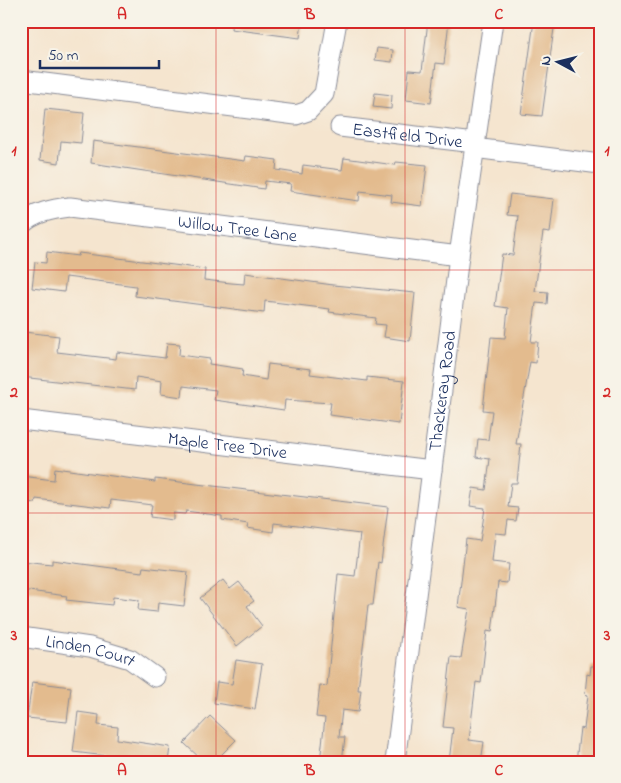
<svg xmlns="http://www.w3.org/2000/svg" width="621" height="783" viewBox="0 0 621 783" font-family="'Indie Flower',sans-serif">
  <style>
    .building { fill: #e3bb8e }
    .lines { fill: none; stroke-linecap: round; stroke-linejoin: round }
    .minor-casing { stroke: #888a96; stroke-width: 21 }
    .minor { stroke: #fff; stroke-width: 19 }
    .grid { fill: none; stroke: #d62828; stroke-width: 1; stroke-opacity: 0.55 }
    .labels { text-anchor: middle; stroke-width: 4; stroke-linejoin: round; paint-order: stroke }
    .street-label { font-size: 18px; fill: #1b2f5e; stroke: #f7f3e8 }
    .neatline { fill: none; stroke: #d62828; stroke-width: 2 }
    .grid-label { font-size: 16px; text-anchor: middle; font-weight: bold; fill: #d62828 }
  </style>
  <rect width="100%" height="100%" fill="#f7f3e8"/>
  <filter id="ink" filterUnits="userSpaceOnUse"><feTurbulence type="fractalNoise" baseFrequency=".02" numOctaves="2"/><feDisplacementMap in="SourceGraphic" scale="10" xChannelSelector="R" yChannelSelector="G"/><feConvolveMatrix kernelMatrix="1 2 1 2 8 2 1 2 1" color-interpolation-filters="sRGB"/></filter>
  <filter id="wash" filterUnits="userSpaceOnUse"><feTurbulence type="fractalNoise" baseFrequency=".0096" numOctaves="4" result="noise"/><feDisplacementMap in="SourceGraphic" scale="20" xChannelSelector="R" yChannelSelector="G"/><feGaussianBlur stdDeviation="1.12" result="paint"/><feColorMatrix in="noise" values="0 0 0 0 0 0 0 0 0 0 0 0 0 0 0 0 0 1.4 0 .05"/><feComposite in="paint" operator="in"/></filter>
  <g filter="url(#wash)">
    <rect width="100%" height="100%" fill="#f5e5cf"/>
    <g id="blocks">
      <!-- building -->
      <g class="building">
        <polygon points="232,21 302,21 300,38 231,29"/>
        <polygon points="428,21 449,21 444,64 436,63 431,103 406,100 409,70 422,71"/>
        <polygon points="534,21 555,21 542,116 521,114"/>
        <polygon points="377,48 393,50 392,62 375,60"/>
        <polygon points="375,93 392,95 391,109 373,107"/>
        <polygon points="45,109 84,113 81,143 61,141 59,163 40,160"/>
        <polygon points="93,141 245,161 246,156 277,160 276,170 302,174 303,165 342,170 344,158 395,165 396,162 427,165 422,206 391,202 392,195 360,191 359,201 290,191 291,184 265,181 264,189 91,163"/>
        <polygon points="510,194 554,199 550,233 543,232 535,291 548,292 547,304 536,303 531,342 538,342 536,363 530,362 516,444 521,444 517,483 511,483 508,507 518,508 516,521 508,520 506,534 495,533 492,562 509,564 507,583 498,582 492,632 487,631 481,683 476,682 469,740 484,742 481,762 449,762 453,728 443,727 451,657 461,658 469,609 458,607 466,539 480,541 485,508 470,506 473,488 486,490 490,459 476,457 478,439 488,440 492,411 483,410 491,337 505,338 508,308 495,306 502,254 513,255 518,216 507,215"/>
        <polygon points="47,252 78,256 79,253 205,269 204,280 231,283 244,284 245,273 333,285 415,293 410,341 384,337 386,325 375,324 376,318 329,312 330,309 265,301 264,313 135,296 136,286 66,277 64,292 32,288 35,262 46,263"/>
        <polygon points="24,332 59,336 57,352 116,359 117,352 165,358 167,343 180,344 179,355 210,359 209,364 243,369 242,376 266,380 268,364 311,369 310,374 367,381 367,377 404,381 399,424 329,415 331,403 285,400 284,410 214,400 216,390 183,386 182,397 161,394 162,381 136,377 135,390 21,377"/>
        <polygon points="55,468 155,482 155,479 388,507 381,563 378,562 373,605 368,605 358,690 361,690 358,712 342,710 339,737 345,737 342,762 320,762 325,718 316,717 320,685 327,686 338,574 355,576 360,534 274,523 273,532 247,528 248,524 222,520 222,516 186,511 185,514 173,513 173,520 150,517 152,505 111,500 110,508 36,499 35,503 21,501 21,476 54,480"/>
        <polygon points="52,560 142,572 143,567 188,572 184,606 158,603 157,612 138,610 139,600 113,597 112,605 66,600 67,596 21,590 21,561 52,564"/>
        <polygon points="223,580 230,589 239,582 254,601 247,606 262,626 237,646 200,598"/>
        <polygon points="236,660 262,664 255,709 214,703 217,682 232,684"/>
        <polygon points="591,666 600,666 600,762 576,762 580,728 584,729 588,695 585,694 587,674 590,675"/>
        <polygon points="32,682 71,687 67,722 27,718"/>
        <polygon points="78,712 99,715 98,725 118,727 117,739 170,747 168,762 123,762 123,758 73,752"/>
        <polygon points="210,716 236,740 214,762 204,762 184,743"/>
      </g>
    </g>
  </g>
  <g filter="url(#ink)">
    <use href="#blocks" fill-opacity="0" stroke="#888a96" stroke-width="1"/>
    <g class="lines">
      <defs>
        <g id="minor">
          <polyline points="21,80 296,115 308,111 324,94 337,21"/>
          <path id="s1" d="M340,127l135,16"/>
          <polyline points="474,148 600,164"/>
          <path id="s2" d="M21,225c14,-13 32,-16 49,-18l389,49"/>
          <path id="s3" d="M21,420l411,50"/>
          <path id="s4" d="M21,637l69,10 40,12 25,18"/>
          <path id="s5" d="M395,762l64,-506 34,-235"/>
        </g>
      </defs>
      <!-- minor casing -->
      <use href="#minor" class="minor-casing"/>
      <!-- minor -->
      <use href="#minor" class="minor"/>
    </g>
  </g>
  <!-- grid -->
  <path class="grid" d="M216,21v741M405,21v741M21,270h579M21,513h579"/>
  <g class="labels">
    <!-- street labels -->
    <g class="street-label">
      <text dy="6" stroke="none"><textPath href="#s1" startOffset="68">Eastfield Drive</textPath></text>
      <text dy="6" stroke="none"><textPath href="#s2" startOffset="222">Willow Tree Lane</textPath></text>
      <text dy="6" stroke="none"><textPath href="#s5" startOffset="374">Thackeray Road</textPath></text>
      <text dy="6" stroke="none"><textPath href="#s3" startOffset="208">Maple Tree Drive</textPath></text>
      <text dy="6" stroke="none"><textPath href="#s4" startOffset="71">Linden Court</textPath></text>
    </g>
  </g>
  <!-- margin -->
  <rect width="621" height="783" fill="none" stroke="#f7f3e8" stroke-width="55"/>
  <!-- north arrow -->
  <g transform="translate(558 62) rotate(277)" stroke="#f7f3e8" stroke-width="4" paint-order="stroke">
  <path d="M0-4L9 19L0 12L-9 19Z" fill="#1b2f5e"/>
  <text y="-8" font-size="14" font-weight="bold" text-anchor="middle" fill="#1b2f5e">N</text>
  </g>
  <!-- scale -->
  <path d="M40 60v8h119v-8" fill="none" stroke="#1b2f5e" stroke-width="2.5"/>
  <text x="48" y="60" font-size="15" fill="#1b2f5e" stroke="#f7f3e8" stroke-width="4" paint-order="stroke">50 m</text>
  <rect x="28" y="28" width="566" height="728" class="neatline"/>
  <g class="grid-label">
    <text x="122" y="19">A</text>
    <text x="310" y="19">B</text>
    <text x="499" y="19">C</text>
    <text x="14" y="155">1</text>
    <text x="607" y="155">1</text>
    <text x="14" y="397">2</text>
    <text x="607" y="397">2</text>
    <text x="14" y="640">3</text>
    <text x="607" y="640">3</text>
    <text x="122" y="775">A</text>
    <text x="310" y="775">B</text>
    <text x="499" y="775">C</text>
  </g>
</svg>
